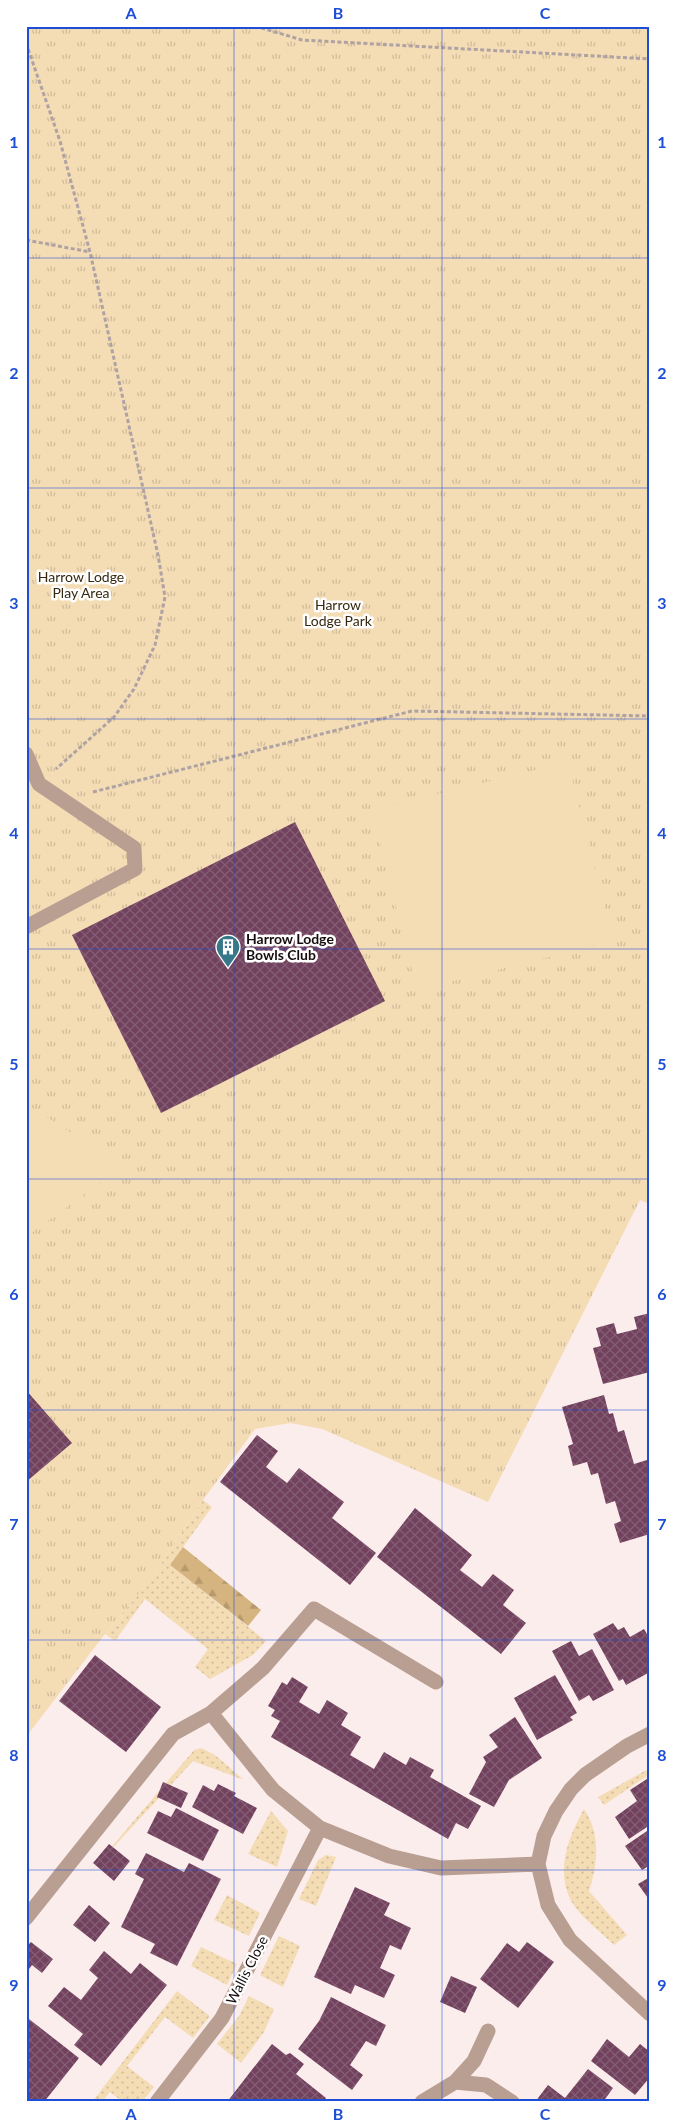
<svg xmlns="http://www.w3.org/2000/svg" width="676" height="2128" font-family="Lato,sans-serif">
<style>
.grass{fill:url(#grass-dots)}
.forest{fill:url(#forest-firs)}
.park{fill:url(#park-tufts)}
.garden{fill:#f4dcb5}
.building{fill:url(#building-cross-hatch)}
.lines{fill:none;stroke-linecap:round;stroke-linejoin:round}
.path{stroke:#afa2a3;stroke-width:3;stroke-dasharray:4 2.5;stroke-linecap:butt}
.lane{stroke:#b99f92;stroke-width:15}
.street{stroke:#b99f92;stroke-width:15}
.grid{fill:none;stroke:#1d4ed8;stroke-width:1;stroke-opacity:0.55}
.labels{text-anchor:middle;stroke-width:5;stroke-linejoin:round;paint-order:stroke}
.park-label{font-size:14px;fill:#372910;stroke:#fff}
.poi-label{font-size:14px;font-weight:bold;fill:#160d0e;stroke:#fff;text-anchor:start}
.street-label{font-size:14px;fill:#160d0e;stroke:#fff}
.neatline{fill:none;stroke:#1d4ed8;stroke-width:2}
.grid-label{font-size:16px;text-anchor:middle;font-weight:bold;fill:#1d4ed8}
</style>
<defs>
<pattern id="grass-dots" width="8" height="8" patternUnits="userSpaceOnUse" patternTransform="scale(1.25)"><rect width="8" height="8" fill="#f4dcb5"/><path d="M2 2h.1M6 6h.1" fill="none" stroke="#d0bc9a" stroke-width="1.8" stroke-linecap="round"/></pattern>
<pattern id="forest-firs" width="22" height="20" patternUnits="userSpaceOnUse" patternTransform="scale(1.25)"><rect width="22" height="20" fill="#d5b47f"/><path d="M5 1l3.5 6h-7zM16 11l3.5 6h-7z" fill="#b69a6d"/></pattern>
<pattern id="park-tufts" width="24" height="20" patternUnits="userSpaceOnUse" patternTransform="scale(1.25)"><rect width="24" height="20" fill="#f4dcb5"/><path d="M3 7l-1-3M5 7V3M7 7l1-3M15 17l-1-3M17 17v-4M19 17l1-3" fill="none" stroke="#d0bc9a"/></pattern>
<pattern id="building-cross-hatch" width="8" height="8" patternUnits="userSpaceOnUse" patternTransform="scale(1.25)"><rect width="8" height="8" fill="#72415d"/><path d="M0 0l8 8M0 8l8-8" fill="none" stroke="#845e74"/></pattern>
</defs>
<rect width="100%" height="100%" fill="#fceded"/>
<path class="grass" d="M203 1500 212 1507 170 1565 266 1641 253 1655 210 1679 195 1667 208 1649 145 1599 115 1641 105 1634 151 1579Z
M201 1748 215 1755 244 1780 193 1761 86 1877 194 1750Z
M650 1768V1774L604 1805 598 1797Z
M584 1809C601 1834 598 1864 589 1891L627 1935 614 1945C603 1934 580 1916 573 1904 554 1872 568 1838 584 1809Z
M271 1811 288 1831 277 1867 248 1854Z
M326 1855 336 1857 316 1906 299 1899 318 1860Z
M227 1895 260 1913 249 1936 214 1920Z
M279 1936 300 1946 283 1987 260 1975Z
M201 1947 237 1964 227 1985 191 1966Z
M177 1991 210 2016 193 2038 165 2017 127 2066 154 2087 142 2102H123L110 2092 102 2102H92Z
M249 1996 274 2009 264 2032 241 2063 217 2044 239 2016Z"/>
<path class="forest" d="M183 1547 261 1610 248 1626 170 1565Z"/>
<path class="park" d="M26 26H650V1204L640 1200 488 1502 322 1429 290 1423 255 1429 203 1500 151 1579 105 1634 26 1737Z"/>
<path class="garden" d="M568 762 613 941 417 990 372 810Z
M26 1104 123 1166 26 1237Z"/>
<path class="building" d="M295 822 385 1001 161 1113 72 935Z
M650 1313V1372L603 1384 593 1348 601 1346 596 1328 614 1323 617 1334 637 1329 634 1317Z
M26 1390 72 1443 26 1482Z
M604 1395 609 1414 613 1413 618 1432 624 1430 634 1464 647 1460 650 1469V1534L620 1543 614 1524 621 1521 615 1501 606 1504 598 1473 591 1475 587 1462 573 1466 568 1446 573 1444 562 1407Z
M257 1435 278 1451 266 1467 287 1483 299 1468 344 1502 332 1518 376 1553 350 1585 220 1482Z
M415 1508 472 1555 460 1570 482 1587 493 1574 514 1590 503 1605 526 1623 501 1654 377 1557Z
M613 1623 618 1630 624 1627 630 1637 644 1629 650 1639V1672L626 1685 623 1679 619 1681 593 1634Z
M571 1641 579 1656 592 1649 614 1690 593 1701 589 1695 579 1701 552 1651Z
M95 1655 161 1707 126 1752 59 1701Z
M555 1675 577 1713 570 1717 573 1720 537 1740 514 1698Z
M292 1677 308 1687 299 1702 319 1714 327 1700 348 1713 341 1725 361 1737 350 1755 374 1769 384 1752 406 1765 410 1757 434 1770 430 1777 481 1806 468 1829 456 1823 448 1839 271 1737 280 1721 271 1716 275 1710 268 1706 282 1682 287 1685Z
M515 1717 542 1758 509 1780 494 1807 469 1794 486 1762 483 1757 498 1747 489 1735Z
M650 1777V1825L629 1839 615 1817 637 1801 630 1790Z
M163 1782 188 1793 181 1808 157 1797Z
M218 1784 236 1793 234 1796 257 1808 243 1834 192 1807 203 1785 214 1791Z
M176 1808 219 1830 203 1861 147 1833 158 1811 171 1817Z
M650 1829V1870L647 1867 642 1870 625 1846Z
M109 1844 130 1861 114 1881 93 1863Z
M146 1853 184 1872 189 1863 221 1879 177 1966 150 1953 155 1944 121 1927 144 1879 135 1874Z
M650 1877V1901L638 1884Z
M355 1887 390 1903 384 1915 411 1928 401 1950 390 1945 380 1968 395 1975 384 1998 355 1985 351 1994 314 1977Z
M89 1905 110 1923 95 1942 73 1925Z
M31 1942 53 1959 42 1973 32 1965 26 1973V1947Z
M527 1942 554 1962 518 2008 480 1979 507 1943 519 1952Z
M104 1951 131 1974 140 1963 167 1985 101 2066 74 2045 83 2034 48 2006 64 1987 81 2000 98 1978 89 1970Z
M451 1976 477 1987 465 2013 440 2002Z
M331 1997 386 2025 376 2046 366 2041 350 2065 363 2075 352 2090 298 2049 319 2021Z
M29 2019 79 2058 44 2102H33L26 2097V2048L29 2045 26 2043V2023Z
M607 2039 629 2057 640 2044 650 2052V2077L635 2095 591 2061Z
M272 2044 286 2055 290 2053 304 2064 296 2074 326 2098 323 2102H227Z
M588 2069 613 2088 603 2102H535L548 2085 565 2098Z"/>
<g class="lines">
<path class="path" d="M255 26 302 40 650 59
M26 43 60 141 90 252 158 555 165 597 155 645 134 689 114 717 56 769
M26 240 90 252
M93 792 412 711 650 716"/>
<path class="lane" d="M26 754 39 784 134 848 135 869 26 927"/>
<path class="street" d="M211 1713 273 1790 320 1828 389 1856 441 1868 538 1864
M650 1734 627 1746 585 1775 571 1789 556 1811 544 1836 538 1864 548 1905 570 1940 650 2014
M26 1918 173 1734 211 1713 263 1668 314 1609 436 1682
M455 2082 474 2061 488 2031
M157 2102 222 2018 320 1828
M422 2102 455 2082 486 2085 512 2102"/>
</g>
<path class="grid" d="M234 26V2102M442 26V2102M26 258H650M26 488H650M26 719H650M26 949H650M26 1179H650M26 1410H650M26 1640H650M26 1870H650"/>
<defs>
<symbol id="building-pin" viewBox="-11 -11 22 30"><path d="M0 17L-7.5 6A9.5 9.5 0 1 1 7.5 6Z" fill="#367789" stroke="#fff"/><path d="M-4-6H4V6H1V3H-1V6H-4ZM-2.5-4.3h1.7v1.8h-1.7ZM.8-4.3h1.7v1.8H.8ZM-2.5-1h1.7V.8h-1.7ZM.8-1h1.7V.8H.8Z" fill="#fff"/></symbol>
</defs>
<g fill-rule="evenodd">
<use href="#building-pin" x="214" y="933" width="28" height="38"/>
</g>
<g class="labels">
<g class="park-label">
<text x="81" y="582">Harrow Lodge<tspan x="81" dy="16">Play Area</tspan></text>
<text x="338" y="610">Harrow<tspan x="338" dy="16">Lodge Park</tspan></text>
</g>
<g class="poi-label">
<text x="246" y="944">Harrow Lodge<tspan x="246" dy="16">Bowls Club</tspan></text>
</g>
<g class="street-label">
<text transform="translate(247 1970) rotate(-63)" y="5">Wallis Close</text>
</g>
</g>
<rect width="676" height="2128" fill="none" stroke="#ffffff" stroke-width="55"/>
<rect x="28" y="28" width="620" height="2072" class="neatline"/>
<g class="grid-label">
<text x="131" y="19">A</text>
<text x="338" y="19">B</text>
<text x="545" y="19">C</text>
<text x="14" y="148">1</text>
<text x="662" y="148">1</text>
<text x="14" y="379">2</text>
<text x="662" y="379">2</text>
<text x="14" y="609">3</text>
<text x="662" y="609">3</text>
<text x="14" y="839">4</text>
<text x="662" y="839">4</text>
<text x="14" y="1070">5</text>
<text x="662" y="1070">5</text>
<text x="14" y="1300">6</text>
<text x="662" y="1300">6</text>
<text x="14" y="1530">7</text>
<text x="662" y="1530">7</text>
<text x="14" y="1761">8</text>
<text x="662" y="1761">8</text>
<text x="14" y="1991">9</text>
<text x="662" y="1991">9</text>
<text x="131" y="2120">A</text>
<text x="338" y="2120">B</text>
<text x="545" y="2120">C</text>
</g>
</svg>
